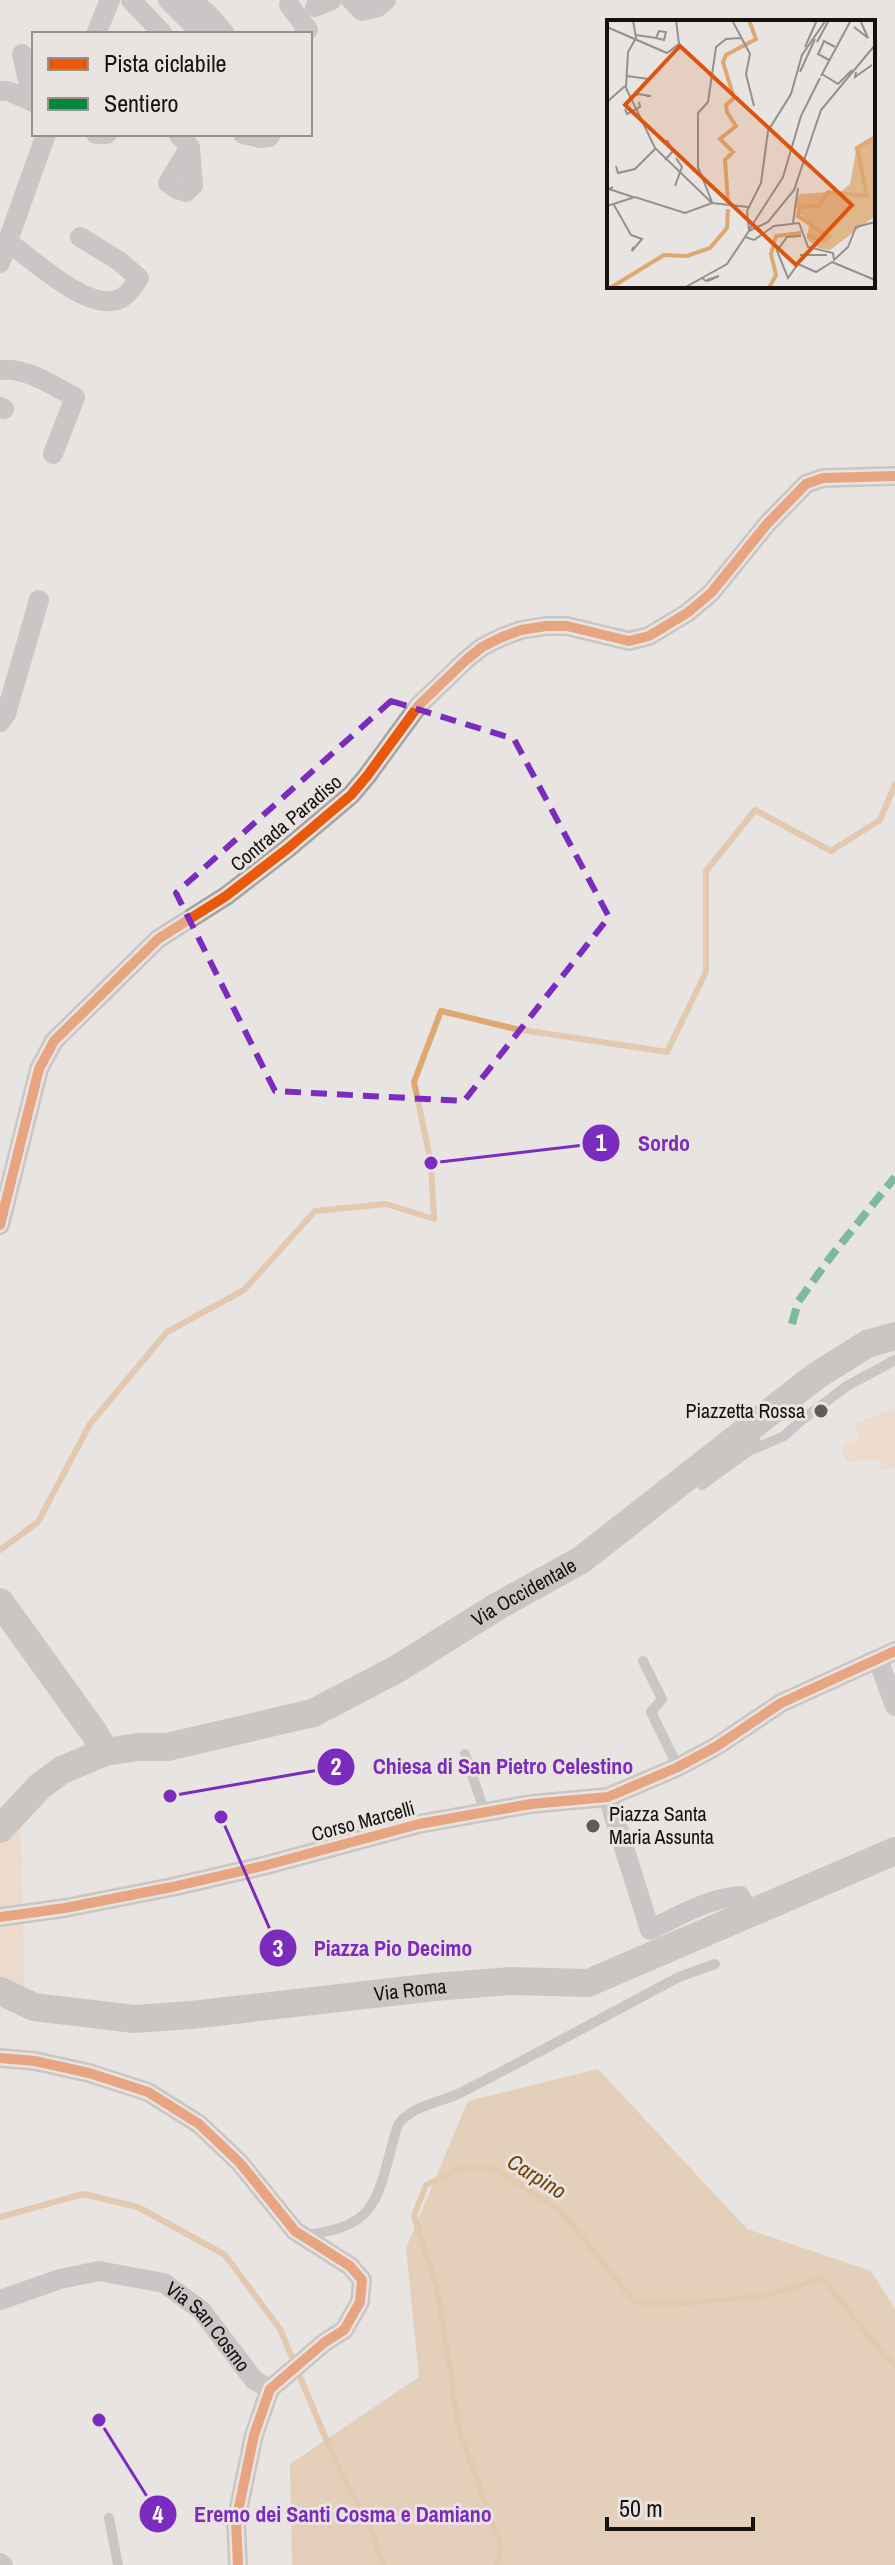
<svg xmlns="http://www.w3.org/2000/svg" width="895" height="2565" font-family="'Archivo Narrow',sans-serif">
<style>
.green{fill:#f2d0b1}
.forest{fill:#e0b68b}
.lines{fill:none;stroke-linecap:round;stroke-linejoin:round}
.stream{stroke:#dda872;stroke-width:6}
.service{stroke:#a6a3a2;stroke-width:10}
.minor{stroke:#a6a3a2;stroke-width:20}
.secondary{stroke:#a5a3a1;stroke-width:28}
.quiet{stroke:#00873e;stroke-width:8;stroke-dasharray:16 8;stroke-linecap:butt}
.cycleway-casing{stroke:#e9e4df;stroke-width:15}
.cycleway{stroke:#e8590c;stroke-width:10}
.marked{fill:none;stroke:#7b2cbf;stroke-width:6;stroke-dasharray:16 10;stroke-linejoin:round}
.poi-dot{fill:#5e5c5a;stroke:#e9e4df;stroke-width:3}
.labels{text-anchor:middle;stroke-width:6;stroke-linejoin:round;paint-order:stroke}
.street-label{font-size:20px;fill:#141211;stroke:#e9e4df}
.poi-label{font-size:20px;fill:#141211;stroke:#e9e4df;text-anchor:end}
.water-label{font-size:22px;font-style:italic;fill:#724203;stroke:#e9e4df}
.inset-river{fill:none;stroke:#dda872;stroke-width:4}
.inset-road{fill:none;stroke:#93908e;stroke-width:2}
.view{fill:#dd550c;fill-opacity:0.15;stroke:#dd550c;stroke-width:4}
.inset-edge{fill:none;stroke:#141211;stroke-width:4}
.leader{fill:none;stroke:#7b2cbf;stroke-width:3}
.callout-dot{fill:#7b2cbf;stroke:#e9e4df;stroke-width:3}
.mark-label{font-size:24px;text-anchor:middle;font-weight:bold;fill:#fff}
.callout-label{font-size:22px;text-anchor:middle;font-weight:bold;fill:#7b2cbf;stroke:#e9e4df;stroke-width:6;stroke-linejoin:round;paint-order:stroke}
</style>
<rect width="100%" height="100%" fill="#e7e4e1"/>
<path class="green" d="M895 1408V1468L881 1470 880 1459 847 1462 841 1447 860 1439 854 1424Z
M20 1815 25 1995 0 1985V1836Z"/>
<path class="forest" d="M598 2069 747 2229 871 2271 895 2309V2565H292L290 2464 419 2377 406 2248 468 2101Z"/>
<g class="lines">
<path class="stream" d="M0 1550 38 1522 90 1424 167 1332 244 1290 315 1211 386 1204 434 1219 431 1163 414 1082 441 1011 516 1029 667 1052 706 972V871L755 810 831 851 880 820 895 784
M0 2217 83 2194 138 2207 225 2255 280 2329 336 2463 373 2535 384 2565
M497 2565 501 2547 459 2429 437 2286 414 2216 426 2185 462 2168H492L560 2210 635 2302 686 2303 765 2296 822 2278 884 2355 895 2365"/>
<path class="service" d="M755 1439 747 1447 749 1451 784 1436 803 1419 847 1386 895 1360
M702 1485 749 1451
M643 1661 662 1699 651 1712 678 1767
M465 1754 485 1813
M305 2235C371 2227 376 2207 391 2149 394 2140 395 2127 401 2121 417 2104 443 2102 462 2092 535 2055 607 2015 679 1977L715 1964
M109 2518 118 2565"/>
<g class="minor">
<path d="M131 0 163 34"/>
<path d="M168 0 202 34"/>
<path d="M192 0 210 16 225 34"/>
<path d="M351 0 362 11 378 7 386 0"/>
<path d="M289 5 308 30 303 34"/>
<path d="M315 7 332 0"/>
<path d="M96 34 110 0"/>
<path d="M22 54 33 102"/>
<path d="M0 91H8L34 102"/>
<path d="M96 134H107"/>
<path d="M178 134 190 147 193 185 186 192 177 189 168 183 190 147"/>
<path d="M243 134 260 138 269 137 271 134"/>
<path d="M8 242C32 259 86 310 117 300 128 296 133 287 139 278L119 261 80 237"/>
<path d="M0 263 46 134"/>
<path d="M0 370C27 367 51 385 75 397L53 454"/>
<path d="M0 407 4 409"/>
<path d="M0 722 6 714 39 600"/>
<path d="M0 1225 39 1069 54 1041 158 939 226 896 287 849 351 795 367 776 419 705 466 660 482 647 502 637 521 630 546 626H567L629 641 649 636 687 613 711 593 767 524 806 484 823 478 895 476"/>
<path d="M878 1659 895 1706"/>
<path d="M608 1797 650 1930C678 1916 709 1898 740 1896L750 1914"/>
<path d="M0 1917 65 1908 172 1887 263 1866 419 1824 531 1804 608 1797 678 1767 717 1746 781 1703 895 1651"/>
<path d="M0 2058 35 2061 89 2073 148 2092 199 2124 240 2163 295 2231 350 2266 362 2280 360 2302 344 2330 325 2342 270 2389 254 2435 236 2521 238 2565"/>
<path id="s1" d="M0 2300 60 2279 99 2271 164 2283 201 2310 254 2380 270 2389"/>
<path d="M0 2563 3 2565"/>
</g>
<g class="secondary">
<path d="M0 1602 95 1734 105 1752"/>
<path id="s2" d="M0 1829 40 1786 62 1770 105 1752 138 1747H167L313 1713 397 1669 498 1606 581 1560 816 1376 867 1344 895 1336"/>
<path id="s3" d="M0 1991 34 2007 134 2019 191 2015 435 1987 511 1981 588 1983 895 1851"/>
</g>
<path class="quiet" d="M792 1324 798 1302 832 1255 895 1177"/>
<defs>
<path id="cycleway" d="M0 1225 39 1069 54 1041 158 939 226 896 287 849 351 795 367 776 419 705 466 660 482 647 502 637 521 630 546 626H567L629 641 649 636 687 613 711 593 767 524 806 484 823 478 895 476
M0 1917 65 1908 172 1887 263 1866 419 1824 531 1804 608 1797 678 1767 717 1746 781 1703 895 1651
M0 2058 35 2061 89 2073 148 2092 199 2124 240 2163 295 2231 350 2266 362 2280 360 2302 344 2330 325 2342 270 2389 254 2435 236 2521 238 2565"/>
</defs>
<use href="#cycleway" class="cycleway-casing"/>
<use href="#cycleway" class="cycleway"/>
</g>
<path d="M0 0H895V2565H0ZM391 701 514 739 609 917 464 1101 275 1091 176 893Z" fill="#e7e4e1" fill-opacity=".55" fill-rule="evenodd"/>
<path class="marked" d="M391 701 514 739 609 917 464 1101 275 1091 176 893Z"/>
<g class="poi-dot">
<circle cx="821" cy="1411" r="8"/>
<circle cx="593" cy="1826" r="8"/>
</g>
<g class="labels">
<g class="street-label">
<text transform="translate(286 823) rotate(-40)" y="7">Contrada Paradiso</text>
<text dy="7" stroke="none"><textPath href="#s2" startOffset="588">Via Occidentale</textPath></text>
<text transform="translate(363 1821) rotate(-15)" y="7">Corso Marcelli</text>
<text dy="7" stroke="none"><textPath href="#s3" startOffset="416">Via Roma</textPath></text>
<text dy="7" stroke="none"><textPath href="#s1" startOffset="232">Via San Cosmo</textPath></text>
</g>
<g class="poi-label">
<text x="805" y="1418">Piazzetta Rossa</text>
<text x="609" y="1821" text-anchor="start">Piazza Santa<tspan x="609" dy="23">Maria Assunta</tspan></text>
</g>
<g class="water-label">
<text transform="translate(537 2176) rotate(32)" y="8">Carpino</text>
</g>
</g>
<g transform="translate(607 20)">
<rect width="268" height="268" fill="#e7e4e1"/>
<path d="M268 115V196L223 230 211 228 200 219 202 205 187 185 193 174 235 171 243 164 249 131Z" fill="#e0b68b"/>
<path class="inset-river" d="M121 182 118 140 126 132 113 119 129 106 120 92 119 85 127 78 116 42 119 35 149 19 142 0M200 215 217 221 222 217 191 196 193 187 211 186 221 172 260 176 250 128 268 117M3 268 57 235 80 236 103 228 120 208 121 189M162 268 169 255 164 234 169 216 194 213"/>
<path class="inset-road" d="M26 0 29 18 21 32 19 68 48 128 105 183M125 0 143 34 139 54 147 86M0 7 60 33 72 24 69 0M247 7 261 18 254 2M29 15 49 18 52 11 59 12 57 20 49 18M210 22 222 0M198 27 210 0M222 40 211 34 214 28 217 21 228 27M193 52 208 19M249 52 248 57 265 45M215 54 231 64 245 50M20 56 42 59 38 65M214 56 244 0M25 77 31 74 44 76H39M0 82 18 66M18 89 20 94 33 87 32 82M58 140 66 131 60 120M9 146 11 153 28 149 48 129M68 166 75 147 69 138M6 167 2 169 26 177M105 182 91 147V93L101 82 109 27 119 19 134 18M7 185 24 215 35 219 25 231 26 227M0 186 28 177 78 193 105 183 141 187M186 203 191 168M142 210 176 157 194 96 213 58M142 211 161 202 187 170 214 90 268 25M142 211 140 191 154 163 161 111 184 74 195 35 219 0M194 216 180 217 170 231 181 258 191 244 209 252 225 242M138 217 147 220 167 206 192 203 201 227 226 233 227 240 241 227 249 207 268 202M193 235H220M225 242 268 260M95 258 99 261 103 260 112 256 100 260M77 268 120 244 142 211"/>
<path class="view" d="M73 26 245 185 189 245 18 85Z"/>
<rect width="268" height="268" class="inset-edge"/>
</g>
<path class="leader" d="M431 1163L601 1143M170 1796L336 1767M221 1817L278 1948M99 2420L158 2514"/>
<g class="callout-dot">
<circle cx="431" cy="1163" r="8"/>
<circle cx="170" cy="1796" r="8"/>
<circle cx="221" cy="1817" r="8"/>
<circle cx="99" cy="2420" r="8"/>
<circle cx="601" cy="1143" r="20"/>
<circle cx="336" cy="1767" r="20"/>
<circle cx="278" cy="1948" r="20"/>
<circle cx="158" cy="2514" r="20"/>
</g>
<g class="mark-label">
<text x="601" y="1151">1</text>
<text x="336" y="1775">2</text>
<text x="278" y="1957">3</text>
<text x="158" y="2523">4</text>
</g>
<g class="callout-label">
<text x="664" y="1151">Sordo</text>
<text x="503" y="1774">Chiesa di San Pietro Celestino</text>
<text x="393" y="1956">Piazza Pio Decimo</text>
<text x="343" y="2522">Eremo dei Santi Cosma e Damiano</text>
</g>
<rect x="32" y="32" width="280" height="104" fill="#e9e4df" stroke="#94908d" stroke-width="2"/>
<rect x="48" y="58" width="40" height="12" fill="#e8590c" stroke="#94908d" stroke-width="2"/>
<text x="104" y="72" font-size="24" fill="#141211">Pista ciclabile</text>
<rect x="48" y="98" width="40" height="12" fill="#00873e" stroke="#94908d" stroke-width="2"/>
<text x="104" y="112" font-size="24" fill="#141211">Sentiero</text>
<path d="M607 2517v12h146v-12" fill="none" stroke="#141211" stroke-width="4"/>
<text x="619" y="2517" font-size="24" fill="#141211" stroke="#e9e4df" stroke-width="6" paint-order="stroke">50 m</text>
</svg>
